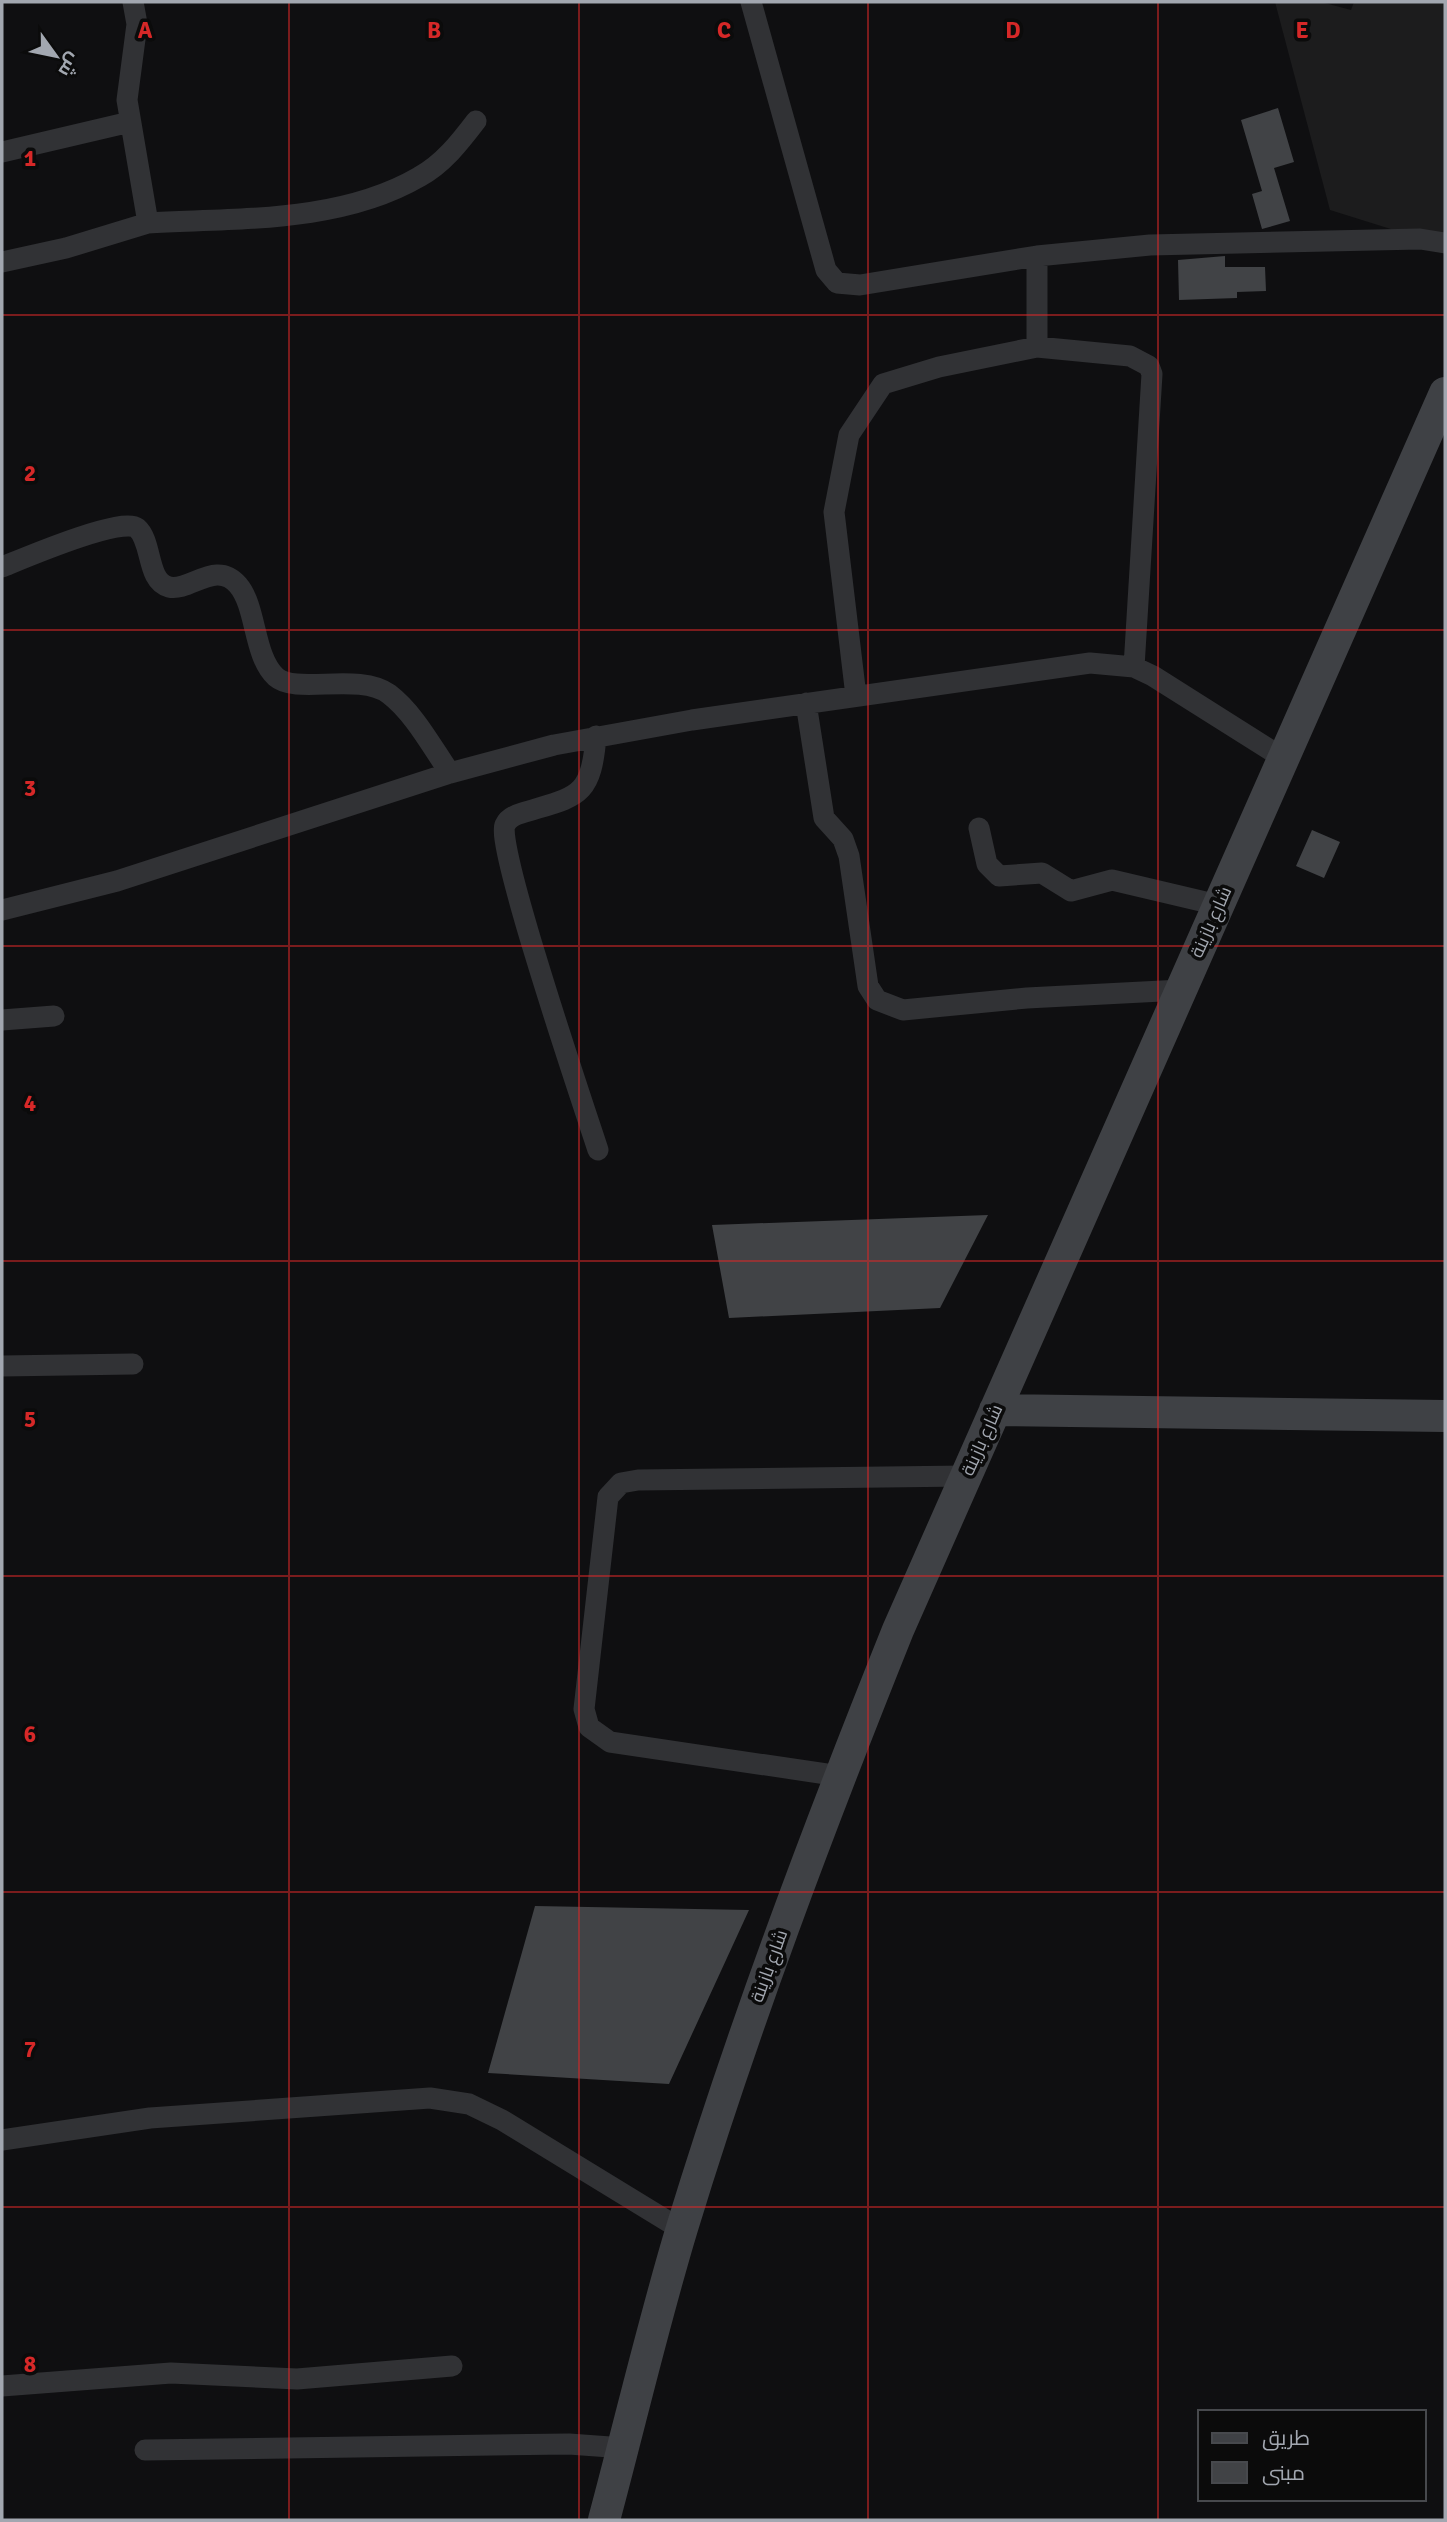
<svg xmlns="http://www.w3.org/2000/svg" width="1447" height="2522" font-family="Signika,Cairo,sans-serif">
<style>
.built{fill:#1c1c1d}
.building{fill:#414346}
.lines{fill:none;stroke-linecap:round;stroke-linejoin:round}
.street{stroke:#313235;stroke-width:21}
.secondary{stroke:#3f4145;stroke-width:32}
.grid{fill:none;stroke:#d62828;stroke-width:2;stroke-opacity:0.55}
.labels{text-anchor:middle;stroke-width:7;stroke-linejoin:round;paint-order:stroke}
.street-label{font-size:18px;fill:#a2a7b0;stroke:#0b0b0b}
.grid-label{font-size:23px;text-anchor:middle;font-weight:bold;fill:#d62828;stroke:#0b0b0b;stroke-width:7;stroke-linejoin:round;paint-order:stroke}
</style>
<rect width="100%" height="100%" fill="#0f0f11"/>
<path class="built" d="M1275 2H1321L1351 10 1354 2H1445V246L1330 210Z"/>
<path class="building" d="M1278 108 1294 162 1274 168 1290 221 1262 229 1252 194 1262 191 1241 120Z
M1225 256V267H1265L1266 291 1237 292V298L1179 300 1178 260Z
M1312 830 1340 842 1324 878 1296 866Z
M988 1215 940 1308 729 1318 712 1225Z
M535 1906 749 1910 669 2084 488 2073Z"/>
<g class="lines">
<path class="street" d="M751 2 826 270 837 283 860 285 1037 256 1150 245 1420 239 1445 243
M2 152 130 122
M148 223C237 218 340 223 419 177 443 164 460 142 476 121
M2 262 66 248 148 223 127 100 137 24 133 2
M1037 347V256
M2 567C22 559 122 516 137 528 153 542 146 581 169 587 190 592 216 559 238 585 257 607 253 656 276 677 296 695 359 672 389 694 414 713 432 747 450 773
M856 696 834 512 849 435 883 384 939 367 1037 347 1130 356 1149 366 1152 374 1134 667
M806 703 824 818 843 839 849 856 868 986 877 1000 903 1010 1027 998 1181 990
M596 736C591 799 577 796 522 813 515 815 508 818 505 825 495 845 585 1110 598 1150
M979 828 987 864 999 876 1042 873 1071 891 1112 880 1218 905
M2 910 117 881 450 773 554 745 692 720 1090 663 1134 667 1153 676 1283 758
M2 1020 54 1016
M2 1366 133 1364
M840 1776 610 1742 589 1727 584 1709 608 1497 621 1483 638 1480 966 1476
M2 2140 150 2118 430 2098 469 2104 502 2120 682 2230
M2 2386 171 2373 297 2379 452 2366
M145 2450 569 2444 624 2448"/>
<path class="secondary" d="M995 1410 1445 1416
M604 2520C630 2423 653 2324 682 2228 744 2025 819 1827 898 1630L1445 393"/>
</g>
<path class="grid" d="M289 2V2520M579 2V2520M868 2V2520M1158 2V2520M2 315H1445M2 630H1445M2 946H1445M2 1261H1445M2 1576H1445M2 1892H1445M2 2207H1445"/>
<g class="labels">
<g class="street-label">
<text transform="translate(1211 922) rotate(-66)" y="6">شارع بازينة</text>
<text transform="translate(982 1440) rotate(-66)" y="6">شارع بازينة</text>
<text transform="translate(769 1966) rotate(-70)" y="6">شارع بازينة</text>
</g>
</g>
<g class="grid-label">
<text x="145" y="38">A</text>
<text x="434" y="38">B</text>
<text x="724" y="38">C</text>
<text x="1013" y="38">D</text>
<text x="1302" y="38">E</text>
<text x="30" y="166">1</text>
<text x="30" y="481">2</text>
<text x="30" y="796">3</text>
<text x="30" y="1111">4</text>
<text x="30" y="1427">5</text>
<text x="30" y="1742">6</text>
<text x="30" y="2057">7</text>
<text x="30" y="2372">8</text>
</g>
<rect width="1447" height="2522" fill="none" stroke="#a2a7b0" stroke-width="7"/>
<rect x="1198" y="2410" width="228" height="91" fill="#0b0b0b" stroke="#47494d" stroke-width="2"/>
<rect x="1212" y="2433" width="35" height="10" fill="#3f4145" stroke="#47494d" stroke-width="2"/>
<text x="1262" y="2445" font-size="21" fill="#a2a7b0">طريق</text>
<rect x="1212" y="2462" width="35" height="21" fill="#414346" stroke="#47494d" stroke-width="2"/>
<text x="1262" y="2480" font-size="21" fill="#a2a7b0">مبنى</text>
<g transform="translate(56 56) rotate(123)" stroke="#0b0b0b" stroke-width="5" paint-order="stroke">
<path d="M0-5L12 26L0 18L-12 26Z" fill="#a2a7b0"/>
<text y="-10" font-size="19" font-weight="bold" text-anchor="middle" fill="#a2a7b0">ش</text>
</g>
</svg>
